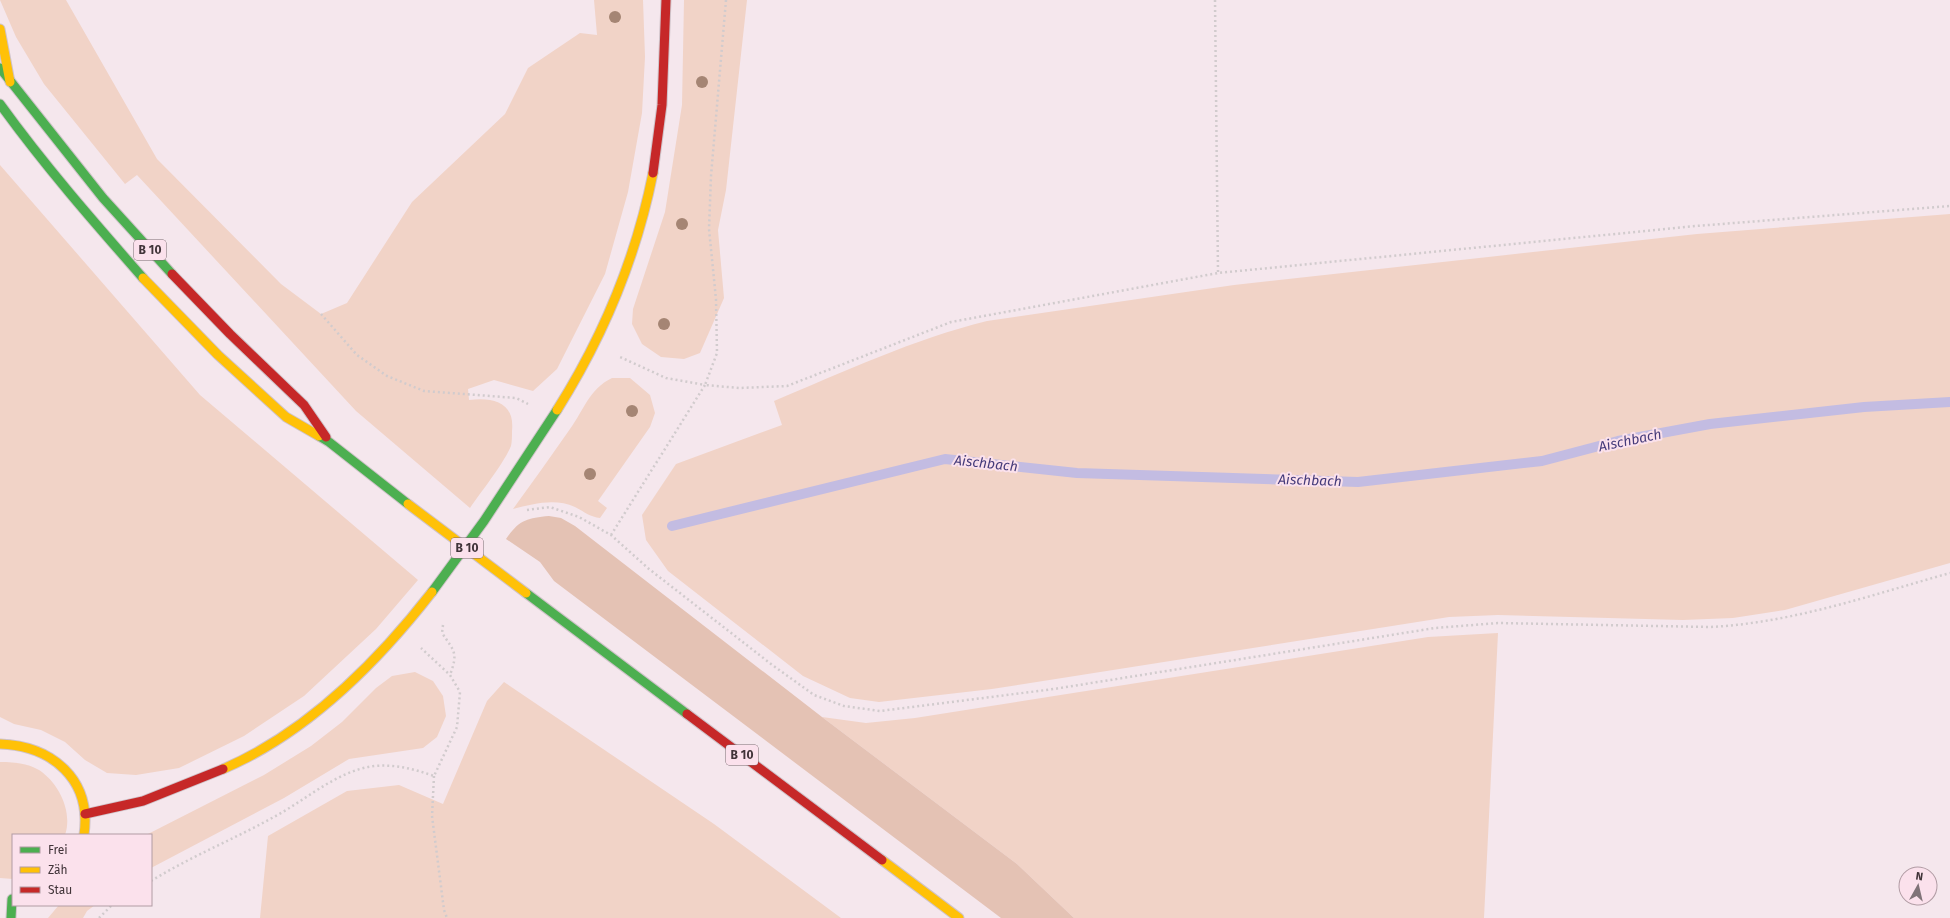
<svg xmlns="http://www.w3.org/2000/svg" width="1950" height="918" font-family="'Fira Sans',sans-serif">
<style>
.green{fill:#f1d3c7}
.forest{fill:#e4c2b4}
.lines{fill:none;stroke-linecap:round;stroke-linejoin:round}
.stream{stroke:#c3bce2;stroke-width:10}
.fast-casing{stroke:#cfc3c9;stroke-width:11}
.slow-casing{stroke:#cfc3c9;stroke-width:11}
.jam-casing{stroke:#cfc3c9;stroke-width:11}
.path{stroke:#d1cbcd;stroke-width:2.5;stroke-dasharray:2 3;stroke-linecap:butt}
.fast{stroke:#4caf50;stroke-width:9}
.slow{stroke:#ffc107;stroke-width:9}
.jam{stroke:#c62828;stroke-width:9}
.slow-bridge-casing{stroke:#cfc3c9;stroke-width:11;stroke-linecap:butt}
.slow-bridge{stroke:#ffc107;stroke-width:9}
.tree{fill:#a58574}
.labels{text-anchor:middle;stroke-width:4;stroke-linejoin:round;paint-order:stroke}
.shield{fill:#fbe1ec;stroke:#79686f;stroke-width:1}
.shield-label{font-size:12px;font-weight:bold;fill:#413439}
.water-label{font-size:14px;font-style:italic;fill:#453b7a;stroke:#fbe1ec}
</style>
<rect width="100%" height="100%" fill="#f5e7ed"/>
<path class="green" d="M0 0H66L157 159 281 284 321 314 347 303 412 202 505 114 528 68 580 33 597 35 594 0H643L645 57 642 113 628 192 605 274 557 369 533 391 494 380 468 389 469 400C493 397 515 402 512 431 512 435 512 442 511 446 504 463 481 492 470 508L356 411 137 175 125 184 44 84 16 37Z
M684 0H747L726 190 718 230 724 298 700 353 684 359 661 357 642 344 632 324 633 309 665 212 682 105Z
M0 165 200 395 418 580 376 629 304 696 244 736 179 768 136 775 107 773 85 760 65 742 41 730 14 724 0 717Z
M1950 214V563L1785 610 1733 618 1683 620 1498 615 1449 617 992 689 879 702 850 698 803 676 668 571 646 540 642 515 676 464 782 425 774 401C843 372 914 339 987 321L1234 285 1697 234Z
M612 378H630L650 395 655 413 650 427 598 501 607 508 600 518C590 517 583 511 575 507 555 498 533 504 513 509 532 483 551 456 570 429 584 410 589 389 612 378Z
M1498 633 1484 918H1074L1017 864 822 717 866 723 915 718 1428 637Z
M415 672 433 681 443 696 446 716 437 737 423 748 349 759 284 798 151 868V835H146L264 775 311 746 342 722 376 688 392 676Z
M504 682 714 824 841 918H260L268 836 347 791 399 785 443 804 487 701Z
M0 762C14 762 27 763 39 770 59 783 73 812 65 835H13V879L0 878Z
M59 905H95L87 911 83 918H48Z"/>
<path class="forest" d="M549 516 561 518 575 526 822 717 1017 864 1074 918H1001L554 581 540 562 506 539C519 520 527 518 549 516Z"/>
<g class="lines">
<path class="stream" d="M672 526 945 459 1077 473 1358 482 1542 461 1618 441 1710 424 1864 407 1950 402"/>
<defs>
<path id="fast" d="M0 68 103 198 172 274
M0 104C44 165 93 221 143 278
M319 436 329 442 408 504
M432 592 484 521 557 410
M526 593 687 714
M11 918 12 899"/>
<path id="slow" d="M0 29 10 82
M143 278 218 355 286 417 319 436
M557 410C603 337 636 258 653 173
M0 744C52 746 92 779 84 835
M223 769C307 733 376 664 432 592
M882 860 959 918"/>
<path id="jam" d="M653 173 662 105 666 0
M172 274 230 334 304 405 326 437
M687 714 882 860
M85 814 143 801 223 769"/>
</defs>
<use href="#fast" class="fast-casing"/>
<use href="#slow" class="slow-casing"/>
<use href="#jam" class="jam-casing"/>
<path class="path" d="M726 0 711 176 709 229 716 299 717 353 705 385 739 388 787 386 951 322 1218 273 1696 226 1950 206
M1215 0 1218 273
M321 314 357 355 387 376 424 391 516 398 528 404
M527 510 550 507 579 517 611 535 649 569 771 664 814 695 844 706 880 711 1054 689 1435 628 1498 623 1710 627C1792 623 1871 595 1950 573
M611 535 705 385 666 378 620 357
M443 625 442 633C455 652 458 653 450 675
M434 776 432 816 444 910 447 918
M151 881C190 857 232 840 272 818 305 801 336 771 374 766 395 764 414 769 434 776L457 727 460 692 450 675 421 648
M99 918 112 905"/>
<use href="#fast" class="fast"/>
<use href="#slow" class="slow"/>
<use href="#jam" class="jam"/>
<defs>
<path id="slow-bridge" d="M408 504 526 593"/>
</defs>
<use href="#slow-bridge" class="slow-bridge-casing"/>
<use href="#slow-bridge" class="slow-bridge"/>
</g>
<g class="tree">
<circle cx="615" cy="17" r="6"/>
<circle cx="702" cy="82" r="6"/>
<circle cx="682" cy="224" r="6"/>
<circle cx="664" cy="324" r="6"/>
<circle cx="632" cy="411" r="6"/>
<circle cx="590" cy="474" r="6"/>
</g>
<g class="labels">
<g class="shield">
<rect x="134" y="240" width="32" height="20" rx="3"/>
<rect x="451" y="538" width="32" height="20" rx="3"/>
<rect x="726" y="745" width="32" height="20" rx="3"/>
</g>
<g class="shield-label">
<text x="150" y="254">B 10</text>
<text x="467" y="552">B 10</text>
<text x="742" y="759">B 10</text>
</g>
<g class="water-label">
<text transform="translate(1630 440) rotate(-12)" y="5">Aischbach</text>
<text transform="translate(986 463) rotate(6)" y="5">Aischbach</text>
<text transform="translate(1310 480) rotate(2)" y="5">Aischbach</text>
</g>
</g>
<rect x="12" y="834" width="140" height="72" fill="#fbe1ec" stroke="#b19ca4"/>
<rect x="20" y="847" width="20" height="6" fill="#4caf50" stroke="#b19ca4"/>
<text x="48" y="854" font-size="12" fill="#413439">Frei</text>
<rect x="20" y="867" width="20" height="6" fill="#ffc107" stroke="#b19ca4"/>
<text x="48" y="874" font-size="12" fill="#413439">Zäh</text>
<rect x="20" y="887" width="20" height="6" fill="#c62828" stroke="#b19ca4"/>
<text x="48" y="894" font-size="12" fill="#413439">Stau</text>
<g transform="translate(1918 886) rotate(8)"><circle r="19" fill="#fbe1ec" stroke="#b19ca4"/>
<path d="M0-3L7 15L0 10L-7 15Z" fill="#807378"/>
<text y="-6" font-size="11" font-weight="bold" text-anchor="middle" fill="#413439">N</text>
</g>
</svg>
